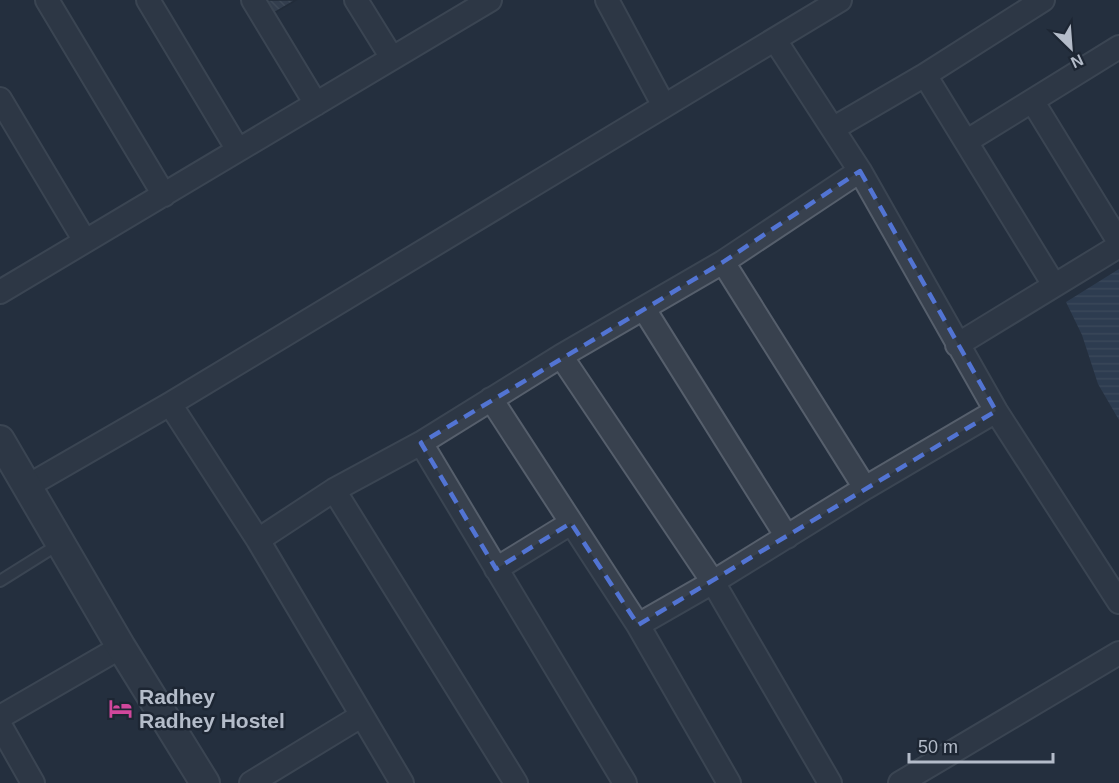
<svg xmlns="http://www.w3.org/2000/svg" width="1119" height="783" font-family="Helvetica,sans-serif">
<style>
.water{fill:url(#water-rules)}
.building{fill:url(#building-back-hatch);stroke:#1f2835;stroke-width:1.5}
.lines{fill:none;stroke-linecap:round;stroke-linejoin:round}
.service-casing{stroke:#565f6c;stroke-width:14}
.minor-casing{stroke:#565f6c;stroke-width:26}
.tertiary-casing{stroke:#565f6c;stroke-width:32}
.service{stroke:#38414e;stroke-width:10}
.minor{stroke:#38414e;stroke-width:22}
.tertiary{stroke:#38414e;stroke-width:28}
.marked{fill:none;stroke:#5274d3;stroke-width:4.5;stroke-dasharray:12 8;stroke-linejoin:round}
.labels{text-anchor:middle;stroke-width:5;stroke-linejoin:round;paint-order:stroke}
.poi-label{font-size:21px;font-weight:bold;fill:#b4bcc9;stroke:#1d2633;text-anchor:start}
</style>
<defs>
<pattern id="water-rules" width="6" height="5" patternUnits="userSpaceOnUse" patternTransform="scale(1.5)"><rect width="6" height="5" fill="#394c67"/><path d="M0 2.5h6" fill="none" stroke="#53647b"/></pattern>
<pattern id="building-back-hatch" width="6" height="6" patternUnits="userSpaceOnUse" patternTransform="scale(1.5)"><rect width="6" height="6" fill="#455162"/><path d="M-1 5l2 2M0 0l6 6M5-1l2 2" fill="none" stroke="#5d6877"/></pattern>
</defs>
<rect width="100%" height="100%" fill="#242f3e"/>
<path class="water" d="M1119 269V420L1098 384 1082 335 1066 302Z"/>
<path class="building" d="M260 0H296L269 16Z"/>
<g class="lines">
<defs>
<path id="service" d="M0 581 59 544"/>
<path id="minor" d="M47 0 164 195
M148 0 238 150
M253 0 316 104
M356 0 392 58
M607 0 664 106
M775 40 860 171 996 411 1119 602
M925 75 1054 285
M0 99 85 241
M1033 102 1119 242
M834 128 925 75 1043 0
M967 141 1119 47
M723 262 865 488
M0 292 490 0
M644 309 787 537
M957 345 1119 246
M561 356 713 582 830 783
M491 399 638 625 729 783
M170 404 258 540 402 783
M421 443 625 783
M26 487 170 404 840 0
M334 490 516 783
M258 540 334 490 421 443 561 356 723 262 860 171
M496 569 571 523
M638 625 713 582 865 488 996 411
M0 717 121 647
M0 725 33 783
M251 783 361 716
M900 783 1119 653"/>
<path id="tertiary" d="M0 440 121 647 205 783"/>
</defs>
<use href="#service" class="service-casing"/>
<use href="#minor" class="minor-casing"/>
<use href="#tertiary" class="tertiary-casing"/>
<use href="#service" class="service"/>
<use href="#minor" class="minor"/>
<use href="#tertiary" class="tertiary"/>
</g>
<path d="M0 0H1119V783H0ZM860 171 996 411 638 625 571 523 496 569 421 443 723 262Z" fill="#242f3e" fill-opacity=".55" fill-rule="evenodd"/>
<path class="marked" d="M860 171 996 411 638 625 571 523 496 569 421 443 723 262Z"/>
<defs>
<symbol id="hotel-bare" viewBox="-9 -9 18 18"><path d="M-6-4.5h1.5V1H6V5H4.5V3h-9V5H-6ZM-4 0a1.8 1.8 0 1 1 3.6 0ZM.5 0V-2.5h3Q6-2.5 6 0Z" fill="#d1479c" stroke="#1d2633" stroke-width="2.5" paint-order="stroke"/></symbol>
</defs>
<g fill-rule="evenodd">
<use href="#hotel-bare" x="104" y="692" width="33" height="33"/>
</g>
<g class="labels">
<g class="poi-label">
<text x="139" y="704">Radhey<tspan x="139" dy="24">Radhey Hostel</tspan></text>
</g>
</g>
<g transform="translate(1071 48) rotate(155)" stroke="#1d2633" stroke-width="4.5" paint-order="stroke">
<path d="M0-4.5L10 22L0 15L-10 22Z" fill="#b4bcc9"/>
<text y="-9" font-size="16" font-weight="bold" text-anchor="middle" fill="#b4bcc9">N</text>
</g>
<path d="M909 753v9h144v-9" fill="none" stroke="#b4bcc9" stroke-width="3"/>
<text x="918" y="753" font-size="18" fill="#b4bcc9" stroke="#1d2633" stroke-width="4.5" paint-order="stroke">50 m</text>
</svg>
